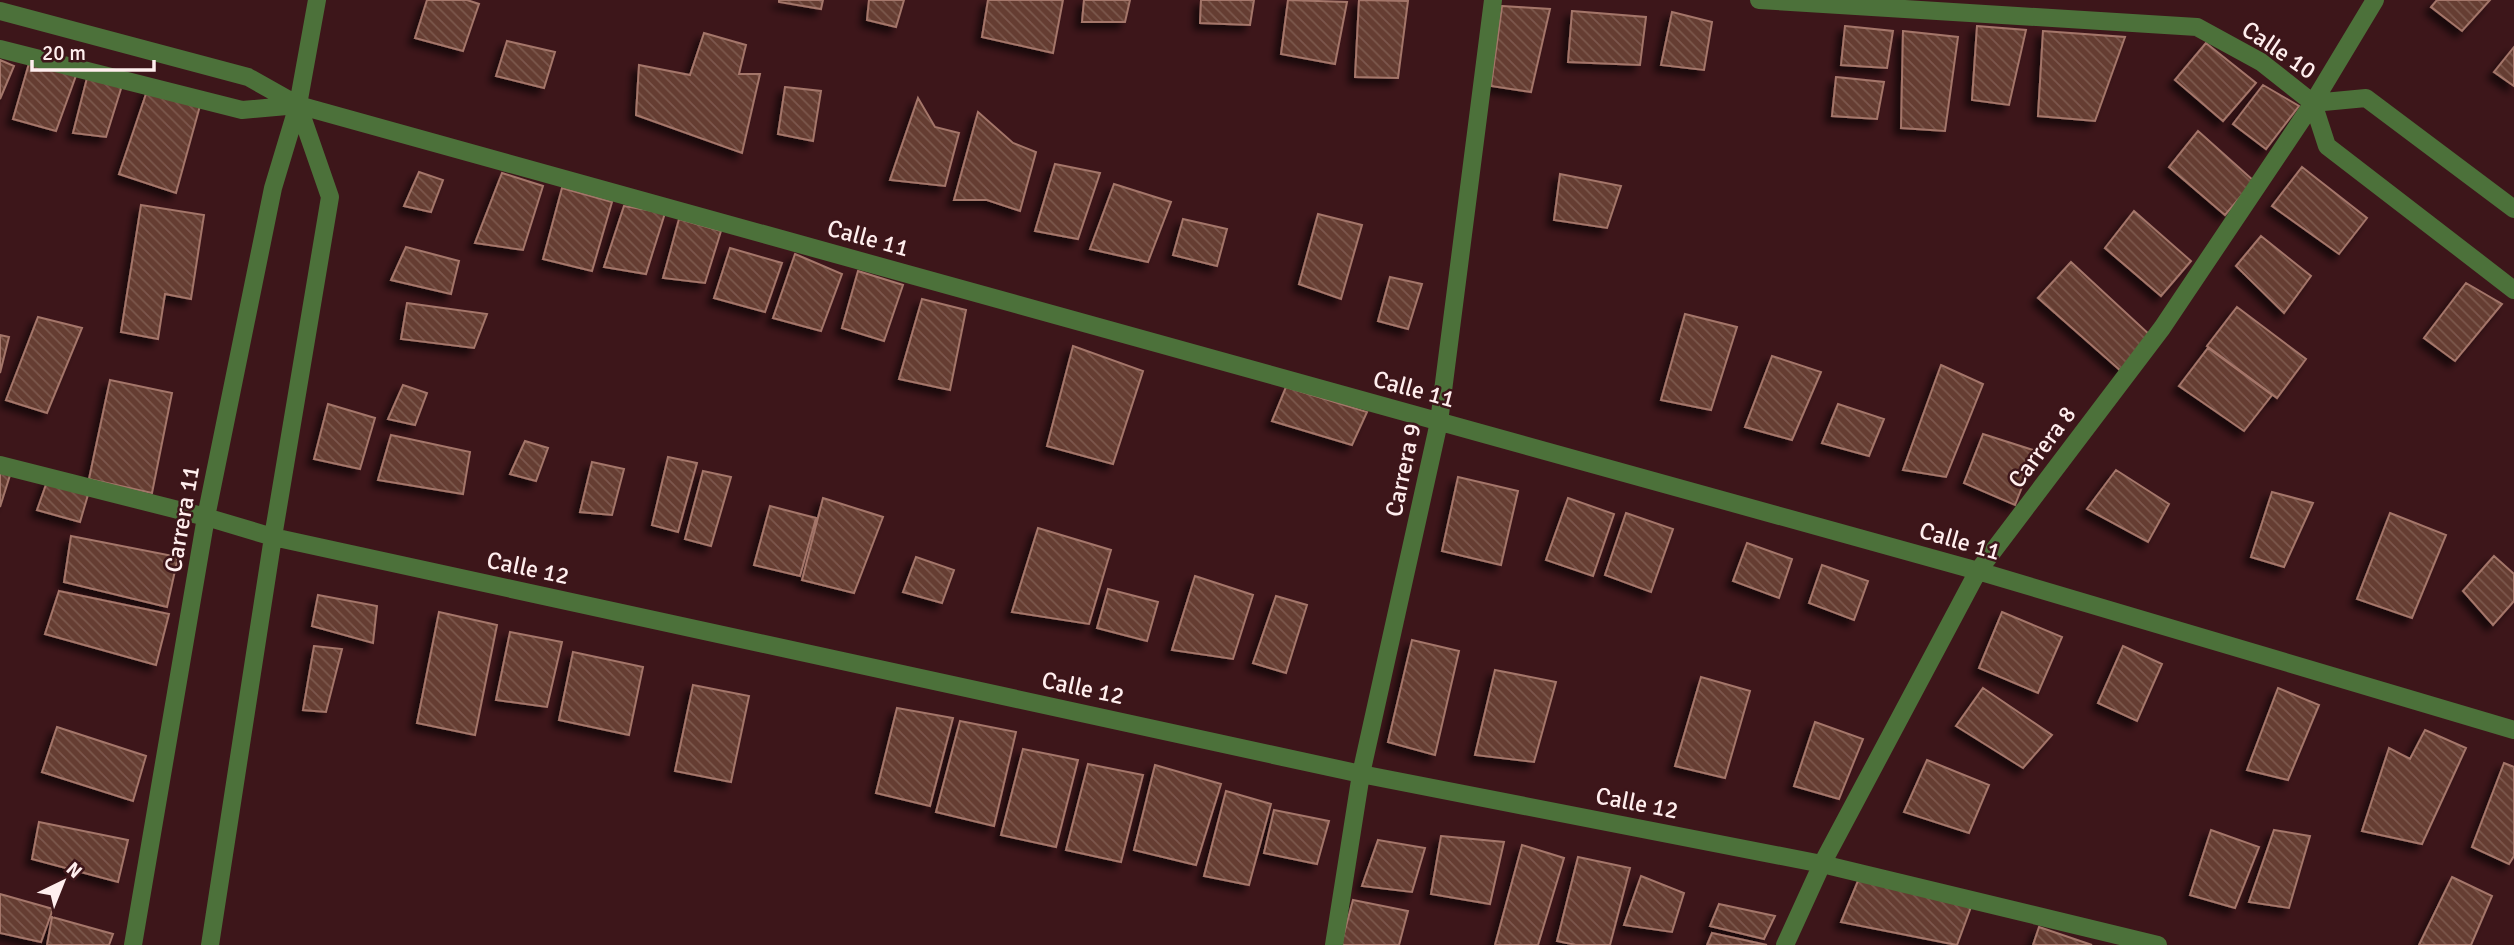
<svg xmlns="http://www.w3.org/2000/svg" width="2514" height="945" font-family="Signika,sans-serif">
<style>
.building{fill:url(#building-back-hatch);stroke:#a4766a;stroke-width:2;filter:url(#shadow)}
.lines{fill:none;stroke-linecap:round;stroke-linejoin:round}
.street{stroke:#4c713a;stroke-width:18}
.labels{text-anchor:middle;stroke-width:5;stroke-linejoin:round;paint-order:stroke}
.street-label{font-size:24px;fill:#fee;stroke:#3d161a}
</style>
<defs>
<pattern id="building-back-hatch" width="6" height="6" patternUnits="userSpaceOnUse" patternTransform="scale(1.75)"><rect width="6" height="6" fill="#653c30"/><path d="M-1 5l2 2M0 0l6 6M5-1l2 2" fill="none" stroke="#7c584e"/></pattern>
<filter id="shadow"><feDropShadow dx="-6" dy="6" stdDeviation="3.5" flood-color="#0009"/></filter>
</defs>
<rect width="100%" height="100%" fill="#3d161a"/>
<path class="building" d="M427 0H467L479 4 463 51 415 38Z
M779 0H823L821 9 779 2Z
M869 0H904L896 27 867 20Z
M988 0H1063L1053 53 982 37Z
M1084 0H1130L1125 22H1082Z
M1201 0H1254L1250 25 1200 23Z
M1288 0 1347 2 1335 64 1281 54Z
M1359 0 1408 1 1398 78 1355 77Z
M2437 0H2490L2462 31 2431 7Z
M1502 6 1550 9 1531 92 1491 86Z
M1572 11 1646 17 1640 65 1568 62Z
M1672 12 1712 22 1704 70 1661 65Z
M1845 26 1893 31 1887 68 1841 65Z
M1977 26 2026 30 2009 105 1972 100Z
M1903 31 1958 37 1945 131 1901 128Z
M2043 31 2125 37 2095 121 2038 116Z
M704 33 746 45 739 74H760L742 153 636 115 639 65 690 75Z
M507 41 555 52 544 88 496 76Z
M2206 43 2256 83 2223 121 2175 80Z
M2514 47V86L2494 72Z
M0 60 14 66 0 99Z
M30 60 78 70 56 131 13 119Z
M88 74 124 79 106 137 73 133Z
M1836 77 1884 82 1877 119 1832 116Z
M2263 85 2299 106 2266 149 2233 124Z
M785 87 821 91 813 141 778 134Z
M148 88 201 102 176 193 119 174Z
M918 98 935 127 959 133 945 186 890 180Z
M978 112 1013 143 1036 152 1020 211 987 200H954Z
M2198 131 2254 181 2225 215 2169 167Z
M1055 164 1100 173 1078 239 1035 231Z
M2302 167 2367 218 2339 254 2272 206Z
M419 172 443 180 431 212 404 206Z
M502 173 543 186 523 250 475 243Z
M1560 174 1621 186 1607 228 1554 220Z
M1114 184 1171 202 1148 262 1090 249Z
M562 188 612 202 592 271 543 259Z
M141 205 204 215 191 299 165 294 158 339 121 332Z
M624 206 665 213 646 274 604 267Z
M2134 211 2191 261 2161 296 2105 248Z
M1318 214 1362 225 1341 299 1299 284Z
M679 219 721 231 705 283 663 278Z
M1183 219 1227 229 1217 266 1173 255Z
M2261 236 2311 276 2284 313 2236 266Z
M406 247 459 261 451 294 391 280Z
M730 248 782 263 765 312 714 298Z
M795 254 842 274 821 331 773 318Z
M2071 262 2151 336 2121 371 2038 298Z
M858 271 903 285 884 341 842 328Z
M1390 277 1422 284 1408 329 1378 321Z
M2466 283 2502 304 2455 361 2424 338Z
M922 299 966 310 950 390 899 379Z
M407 303 487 314 474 348 401 339Z
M2237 307 2306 359 2277 398 2207 346Z
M1685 314 1737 327 1711 410 1661 400Z
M38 317 82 328 47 413 6 400Z
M0 335 9 337 0 373Z
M1073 346 1143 371 1113 464 1047 446Z
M2208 348 2272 395 2244 431 2179 386Z
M1772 356 1821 372 1792 440 1745 427Z
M1941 365 1983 384 1946 477 1903 470Z
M110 380 172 393 152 493 89 479Z
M403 385 427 393 415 425 388 419Z
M1286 387 1367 412 1352 445 1272 421Z
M328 404 375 418 360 469 314 459Z
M1838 404 1884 419 1869 456 1822 443Z
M1983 434 2036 451 2015 505 1964 483Z
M391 435 470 452 463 494 378 480Z
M525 441 548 448 536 481 510 474Z
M668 457 697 463 678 532 652 525Z
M592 462 624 469 612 515 580 512Z
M0 470 11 472 0 507Z
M2116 470 2169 504 2148 542 2087 509Z
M703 471 731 477 711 546 685 539Z
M1458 477 1518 491 1501 565 1442 551Z
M48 479 90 488 80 522 37 510Z
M2272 492 2313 503 2284 567 2251 557Z
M823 498 883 517 854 593 802 580Z
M1568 498 1614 514 1593 576 1546 560Z
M770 506 816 518 800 576 754 565Z
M1626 513 1673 529 1651 592 1605 575Z
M2390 513 2446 535 2412 618 2357 599Z
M1038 528 1111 550 1089 624 1012 612Z
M71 536 178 557 167 607 64 582Z
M1747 543 1792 559 1779 598 1733 581Z
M2494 556 2514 574V601L2493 625 2463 591Z
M916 557 954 570 942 603 903 592Z
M1822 565 1868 581 1854 620 1809 603Z
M1195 576 1253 595 1233 659 1172 650Z
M1108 589 1158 602 1147 641 1097 628Z
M59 591 169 614 156 665 45 634Z
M318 595 377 606 373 643 312 626Z
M1276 596 1307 605 1286 673 1253 663Z
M439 612 497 625 475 735 417 723Z
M2002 612 2062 637 2038 693 1979 668Z
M510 632 562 642 547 707 496 700Z
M1412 640 1459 651 1435 755 1388 742Z
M314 646 342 649 326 712 303 710Z
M2123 646 2162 664 2137 721 2098 703Z
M573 652 643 667 629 735 559 720Z
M1495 670 1556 682 1534 762 1475 755Z
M1701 677 1750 691 1725 778 1675 766Z
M693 685 749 696 731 782 675 771Z
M1983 688 2052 735 2023 768 1956 726Z
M2278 688 2319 705 2288 780 2247 770Z
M897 708 953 718 930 806 876 793Z
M960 721 1016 732 994 826 936 812Z
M1815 722 1863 739 1839 799 1794 786Z
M57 727 146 756 133 801 42 772Z
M2425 730 2466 748 2422 844 2362 831 2389 748 2410 759Z
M1023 749 1078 760 1056 847 1001 835Z
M1927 760 1989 785 1969 833 1904 812Z
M2504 763 2514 767V856L2509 864 2472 847Z
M1088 764 1143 775 1121 862 1066 850Z
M1155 765 1221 784 1196 865 1134 850Z
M1226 791 1271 804 1249 885 1204 876Z
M1274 810 1329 821 1317 864 1264 853Z
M39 822 128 840 118 882 32 859Z
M2211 830 2259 847 2235 908 2190 895Z
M2274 830 2310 836 2289 908 2249 902Z
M1441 836 1504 842 1490 904 1431 894Z
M1378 840 1425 848 1412 892 1362 886Z
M1522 845 1564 858 1538 945H1495Z
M1578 857 1630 868 1610 945H1576L1557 941Z
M1641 876 1684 893 1672 932 1624 925Z
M1860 876 1971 907 1957 945 1841 922Z
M2452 877 2492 896 2471 945H2419Z
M0 894 53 909 41 942 0 933Z
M1353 900 1408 911 1399 945H1341Z
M1719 904 1775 916 1764 939 1710 926Z
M52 917 113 934 109 945H47Z
M2039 927 2092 945H2033Z
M1712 933 1767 945H1707Z"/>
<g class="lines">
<path class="street" d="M1759 0 2197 27 2261 62 2313 103 2327 146 2514 290
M0 11 248 77 298 105 1978 571 2514 730
M0 49 242 110 298 105
M2313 103 2366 98 2514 209
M0 465 206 517 273 537 1361 774 1822 864 2158 945
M133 945 206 517 273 188 298 105 317 0
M210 945 273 537 330 197 298 105
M1334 945 1361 774 1439 422 1493 0
M1785 945 1822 864 1978 571 2162 328 2313 103 2375 0"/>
</g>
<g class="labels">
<g class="street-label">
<text transform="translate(2279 50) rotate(34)" y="8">Calle 10</text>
<text transform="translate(868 238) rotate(15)" y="8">Calle 11</text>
<text transform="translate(1414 389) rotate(15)" y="8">Calle 11</text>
<text transform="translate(2042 447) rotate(-53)" y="8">Carrera 8</text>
<text transform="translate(1403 470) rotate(-78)" y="8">Carrera 9</text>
<text transform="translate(182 519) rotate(-80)" y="8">Carrera 11</text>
<text transform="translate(1960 541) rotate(16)" y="8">Calle 11</text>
<text transform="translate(528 568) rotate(12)" y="8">Calle 12</text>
<text transform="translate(1083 688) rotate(12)" y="8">Calle 12</text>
<text transform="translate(1637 803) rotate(11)" y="8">Calle 12</text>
</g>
</g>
<g transform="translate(63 882) rotate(43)" stroke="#3d161a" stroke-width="5" paint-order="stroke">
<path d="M0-5L12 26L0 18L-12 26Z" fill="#ffeeee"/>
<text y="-10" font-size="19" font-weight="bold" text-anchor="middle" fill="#ffeeee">N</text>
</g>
<path d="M32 60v10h122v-10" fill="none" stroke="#ffeeee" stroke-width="3.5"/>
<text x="42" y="60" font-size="21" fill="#ffeeee" stroke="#3d161a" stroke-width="5" paint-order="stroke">20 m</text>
</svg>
